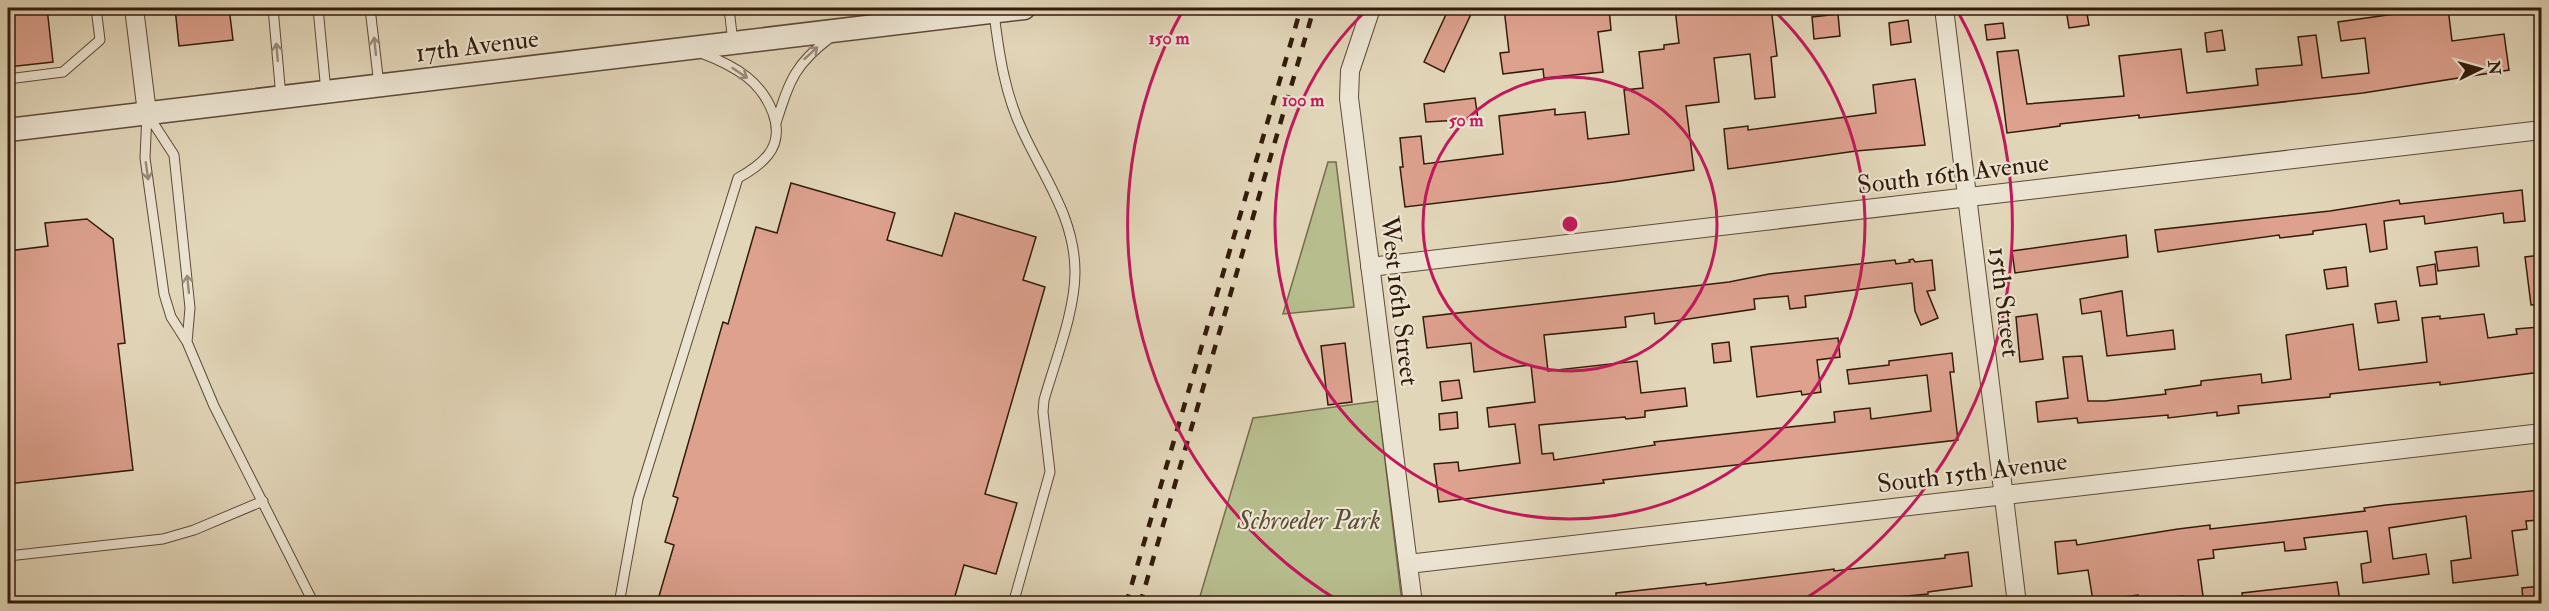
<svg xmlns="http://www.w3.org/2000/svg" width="2549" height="611" font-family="'IM FELL Double Pica',serif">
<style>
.green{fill:#b7bd8d;stroke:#756c4c;stroke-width:1.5}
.building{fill:#dda18e;stroke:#331b0b;stroke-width:1.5}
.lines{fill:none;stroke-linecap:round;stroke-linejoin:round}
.service-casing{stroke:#5f4a36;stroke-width:11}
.minor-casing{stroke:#5f4a36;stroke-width:20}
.tertiary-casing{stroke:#5f4a36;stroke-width:25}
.service{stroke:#ece4d2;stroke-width:9}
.minor{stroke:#ece4d2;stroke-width:18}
.tertiary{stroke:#ece4d2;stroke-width:22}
.rail{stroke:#331b0b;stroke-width:4.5;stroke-dasharray:10 10;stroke-linecap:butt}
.oneway{stroke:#998a78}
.ring{fill:none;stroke:#c2185b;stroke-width:3}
.labels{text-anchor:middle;stroke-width:4.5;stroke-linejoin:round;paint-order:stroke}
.street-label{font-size:26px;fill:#331b0b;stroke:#ece4d2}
.park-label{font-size:26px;font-style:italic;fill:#5b4c32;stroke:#ece4d2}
.centre{fill:#c2185b;stroke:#ece4d2;stroke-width:3}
.ring-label{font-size:18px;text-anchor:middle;font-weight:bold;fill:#c2185b;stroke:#ece4d2;stroke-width:4.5;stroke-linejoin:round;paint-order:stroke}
</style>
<rect width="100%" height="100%" fill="#e2d6b9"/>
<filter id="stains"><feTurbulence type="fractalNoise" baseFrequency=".00333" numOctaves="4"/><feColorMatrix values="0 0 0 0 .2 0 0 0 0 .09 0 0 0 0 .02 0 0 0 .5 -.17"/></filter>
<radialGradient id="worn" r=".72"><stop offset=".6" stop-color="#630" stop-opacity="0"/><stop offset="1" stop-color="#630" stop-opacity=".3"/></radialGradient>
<path class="green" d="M1328 162H1336L1354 307 1283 314Z
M1378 401 1402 603H1198L1253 418Z"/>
<path class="building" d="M47 8 53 62 8 67V13Z
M175 8H229L233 40 179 46Z
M1449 8H1458L1471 14 1444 72 1424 62Z
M1504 8H1609L1611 30 1598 32 1603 72 1544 78 1543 69 1503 74 1500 53 1509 52Z
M1675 8H1771L1777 56 1771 57 1775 97 1755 99 1750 54 1714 58 1719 102 1686 106 1694 170 1613 182 1405 207 1400 167H1403L1400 138 1421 136 1424 164 1503 154 1499 116 1555 109V115L1585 112 1588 139 1629 134 1624 90 1643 88 1639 52 1664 49V45L1679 43Z
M2086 8 2089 25 2069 28 2066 9Z
M2437 8H2448L2452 41 2504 34 2509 70 2363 93 2139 118V115L2060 124V126L2007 133 1997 52 2018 50 2027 104 2124 96 2119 56 2181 49 2187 93 2205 91 2258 85 2256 69 2302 65 2298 37 2316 35 2322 78 2369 73 2365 38 2341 41 2338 22Z
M1838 14 1840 36 1814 39 1812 17Z
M1908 20 1911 42 1891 45 1889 23Z
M2003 23 2005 38 1987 40 1985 25Z
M2222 30 2225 50 2207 52 2205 33Z
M1915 79 1925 145 1856 151 1728 169 1724 129 1748 126V130L1876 113 1873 85Z
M1475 98 1478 119 1426 122 1424 104Z
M791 183 895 213 887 240 942 256 955 213 1036 237 1023 280 1045 287 985 494 1017 503 996 574 964 565 953 603H657L674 545 665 542 678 498 673 496 723 322 728 324 756 227 777 233Z
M2522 190 2525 221 2504 223 2503 213 2425 224 2424 216 2384 221 2387 249 2370 252 2366 224 2313 231V234L2280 238 2279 235 2158 252 2155 230 2330 211 2399 200 2400 204Z
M87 219 113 239 125 343 118 344 133 470 8 484V251L48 246 45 223Z
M2126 235 2128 257 2015 273 2012 251Z
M2477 247 2479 266 2438 271 2435 252Z
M2541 255V304L2531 305 2525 257Z
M1913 259 1915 262 1932 260 1935 290 1927 291 1938 318 1921 325 1915 311 1912 283 1805 296 1806 307 1790 309 1788 296 1754 299 1755 309 1655 324 1654 313 1625 317 1626 327 1544 335 1548 371 1637 361 1641 393 1685 388 1687 406 1645 411V417L1626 419 1625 417 1539 425 1542 454 1553 453 1554 460 1655 445 1654 442 1835 422 1834 412 1870 408 1871 419 1931 411 1927 375 1849 384 1847 370 1889 365V361L1952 353 1954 372H1950L1958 440 1647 475 1603 480 1604 483 1439 502 1434 464 1458 462 1459 471 1520 463 1515 424 1489 427 1487 408 1535 402 1531 365 1474 372 1471 343 1427 348 1423 317 1729 282 1769 274 1895 260 1896 264 1910 262 1909 260Z
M2435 264 2437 284 2420 286 2417 267Z
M2346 267 2348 286 2327 289 2324 270Z
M2122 291 2127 336 2173 330 2175 349 2107 356 2101 311 2082 314 2080 299Z
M2396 301 2399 320 2378 323 2375 304Z
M2037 314 2043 359 2020 362 2016 317Z
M2484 314 2488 338 2517 334 2516 329 2539 327 2541 372 2440 385V382L2330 394V397L2238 406 2239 413 2217 416V412L2168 418V415L2078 423 2077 418 2038 422 2036 402 2068 398 2063 357 2082 356 2088 401H2105L2166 394 2165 390 2201 385V381L2261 374 2262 383 2291 379 2286 335 2353 324 2359 370 2427 362 2422 318 2440 316V319Z
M1838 338 1840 357 1817 360 1821 392 1802 395 1801 391 1757 397 1751 347Z
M1729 342 1731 361 1714 363 1712 344Z
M1345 343 1352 402 1328 405 1321 346Z
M1459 380 1462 398 1442 401 1440 382Z
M1457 412 1458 428 1440 430 1439 414Z
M2541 490V520L2526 521 2527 529 2512 531 2518 575 2453 583 2451 561 2471 558 2466 516 2389 528 2393 559 2426 554 2429 574 2363 583 2361 564 2371 562 2367 531 2304 538 2306 549 2285 551 2284 542 2213 550 2214 558 2198 560 2204 603H2184L2183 596 2139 602 2138 595 2093 601 2088 570 2058 574 2055 542 2076 540 2077 545 2178 529 2210 525V529L2365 511 2364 508 2386 505Z
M1968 552 1972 586 1928 592V594L1833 603H1616V593L1706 583V585L1834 569V571L1945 558V555Z
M2337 582 2340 601 2316 603H2243L2242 593Z
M2541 586V603H2523L2522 588Z"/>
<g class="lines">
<defs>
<path id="service" d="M273 8 281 97
M318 8 326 92
M370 8 379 85
M729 8 733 43
M994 13C999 54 1005 95 1023 132 1044 178 1075 218 1075 272 1075 312 1055 361 1044 400L1043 412 1050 472 1013 604
M8 79 63 72 100 40 96 8
M147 113 145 158 164 294 171 317 187 342 214 406 314 604
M148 115 174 155 190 308 187 342
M776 123C790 80 794 65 831 37
M8 556 163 539 194 530 263 501
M619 604 638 499 738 178C749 172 760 165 768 155 788 130 768 94 747 77 733 66 717 59 701 53"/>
<path id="minor" d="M134 8 147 113
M1371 8 1350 71 1349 98 1413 604
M1944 8 2017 604
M1370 267 2542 130
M1408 564 2542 433"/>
<path id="tertiary" d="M8 130 1024 8"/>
</defs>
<use href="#service" class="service-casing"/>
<use href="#minor" class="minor-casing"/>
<use href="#tertiary" class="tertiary-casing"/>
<use href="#service" class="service"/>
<use href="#minor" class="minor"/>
<use href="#tertiary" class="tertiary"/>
<path class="rail" d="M1126 604 1301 8
M1140 604 1314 8"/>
</g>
<defs><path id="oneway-shaft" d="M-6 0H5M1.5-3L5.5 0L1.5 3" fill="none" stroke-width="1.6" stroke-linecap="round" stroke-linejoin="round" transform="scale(1.5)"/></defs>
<g class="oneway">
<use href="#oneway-shaft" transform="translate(375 46) rotate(-96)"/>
<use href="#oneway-shaft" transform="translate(277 52) rotate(-95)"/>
<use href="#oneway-shaft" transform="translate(811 53) rotate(-42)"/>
<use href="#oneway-shaft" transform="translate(740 73) rotate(34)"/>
<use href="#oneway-shaft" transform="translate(147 171) rotate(82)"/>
<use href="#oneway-shaft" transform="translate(188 284) rotate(-96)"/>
</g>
<g class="ring">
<circle cx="1570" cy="224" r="147"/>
<path d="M1771 8A295 295 0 1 1 1369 8"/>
<path d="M1342 603A442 442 0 0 1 1183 10M1957 10A442 442 0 0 1 1798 603"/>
</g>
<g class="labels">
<g class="street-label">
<text transform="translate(477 45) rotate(-7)" y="9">17th Avenue</text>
<text transform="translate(1953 173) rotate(-7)" y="9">South 16th Avenue</text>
<text transform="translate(1400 301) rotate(83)" y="9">West 16th Street</text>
<text transform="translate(2005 302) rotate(83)" y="9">15th Street</text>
<text transform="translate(1972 472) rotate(-7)" y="9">South 15th Avenue</text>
</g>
<g class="park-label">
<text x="1309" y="529">Schroeder Park</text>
</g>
</g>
<circle cx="1570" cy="224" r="9" class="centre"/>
<g class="ring-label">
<text x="1169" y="44">150 m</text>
<text x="1303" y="106">100 m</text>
<text x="1466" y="126">50 m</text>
</g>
<rect width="2549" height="611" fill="none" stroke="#e2d6b9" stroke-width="30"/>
<rect x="9" y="9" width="2531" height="593" fill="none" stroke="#331b0b" stroke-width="3"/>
<rect x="15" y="15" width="2519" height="581" fill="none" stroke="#331b0b" stroke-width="1.5"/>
<g transform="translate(2480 69) rotate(85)" stroke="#ece4d2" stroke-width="4.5" paint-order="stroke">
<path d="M0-4.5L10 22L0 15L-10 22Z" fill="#331b0b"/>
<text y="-9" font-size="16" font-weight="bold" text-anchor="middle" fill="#331b0b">N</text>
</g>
<rect width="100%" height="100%" filter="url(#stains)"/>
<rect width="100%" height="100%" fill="url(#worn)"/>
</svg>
